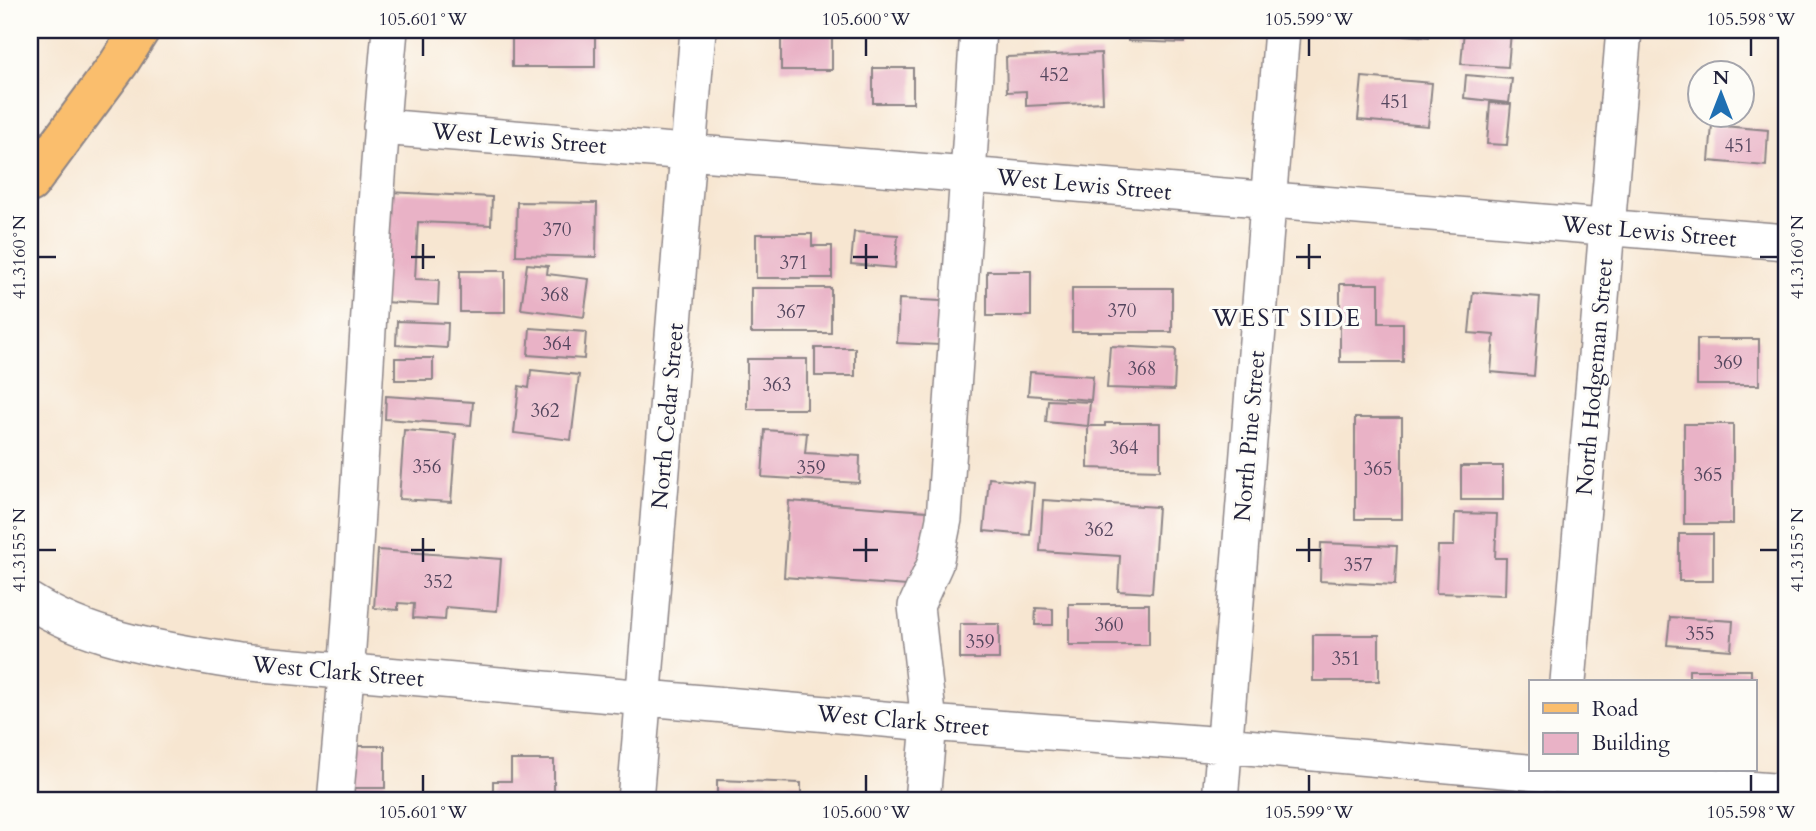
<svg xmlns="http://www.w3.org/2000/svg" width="1816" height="831" font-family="Cardo,serif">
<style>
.building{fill:#e9b2c6}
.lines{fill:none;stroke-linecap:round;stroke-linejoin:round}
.minor-casing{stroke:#8c8486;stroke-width:38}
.major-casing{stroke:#8c8486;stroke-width:42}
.minor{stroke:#fff;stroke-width:35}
.major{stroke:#fabe6d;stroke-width:38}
.ticks{fill:none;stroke:#22223b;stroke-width:2.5}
.labels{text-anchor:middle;stroke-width:6;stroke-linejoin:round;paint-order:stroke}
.number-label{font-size:19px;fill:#54465e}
.street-label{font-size:23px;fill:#22223b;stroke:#fdfcf7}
.neighbourhood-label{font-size:24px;letter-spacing:2px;fill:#22223b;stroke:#fdfcf7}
.neatline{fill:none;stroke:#22223b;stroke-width:2.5}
.ticks-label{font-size:18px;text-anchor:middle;fill:#22223b}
</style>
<rect width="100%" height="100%" fill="#fdfcf7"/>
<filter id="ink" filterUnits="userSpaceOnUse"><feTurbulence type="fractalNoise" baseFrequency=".0143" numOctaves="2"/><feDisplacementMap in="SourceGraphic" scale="14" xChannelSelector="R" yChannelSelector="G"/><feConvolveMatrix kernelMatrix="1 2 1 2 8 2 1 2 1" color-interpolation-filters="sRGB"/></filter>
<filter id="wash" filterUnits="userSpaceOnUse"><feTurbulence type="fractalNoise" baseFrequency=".00686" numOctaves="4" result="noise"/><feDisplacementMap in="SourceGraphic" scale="28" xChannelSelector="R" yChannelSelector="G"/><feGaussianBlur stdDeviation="1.57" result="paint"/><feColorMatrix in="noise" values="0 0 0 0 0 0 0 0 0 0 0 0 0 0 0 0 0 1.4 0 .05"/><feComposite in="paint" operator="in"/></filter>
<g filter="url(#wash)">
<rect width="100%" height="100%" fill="#f7e6d1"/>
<g id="blocks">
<path class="building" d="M512 30H595V67H512Z
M781 30H832V70H781Z
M1128 30H1184V43L1128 41Z
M1381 30H1430L1429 37 1381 33Z
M1464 30 1511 32 1508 67 1461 64Z
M1101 53 1103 102 1026 106V91L1007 92 1006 57Z
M873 68H913V103H873Z
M1466 75 1512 79 1509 103 1464 98Z
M1362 77 1432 83 1428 126 1358 120Z
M1490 103 1511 104 1507 145 1487 144Z
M1712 125 1768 130 1766 166 1709 161Z
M388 192 492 197 491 225 418 222 415 279 439 280 438 305 383 302Z
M517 202 597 203 596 257 516 255Z
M854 232 898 235 895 268 851 264Z
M756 234H812V246H832V278H756Z
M527 264 548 266 547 274 589 279 584 317 521 309Z
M460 271H505V312H460Z
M987 271H1031V316H987Z
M1340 284H1379V323H1403V362H1340Z
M751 288H831V333H751Z
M1072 288H1172V332H1072Z
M1473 292 1540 297 1534 376 1491 372 1494 335 1469 333Z
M899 299 942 301 940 345 897 343Z
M397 321 448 323 447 348 396 345Z
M530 328 586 332 584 359 528 355Z
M1697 339H1759V385H1697Z
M1110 346 1176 349 1174 390 1107 388Z
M815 348H855V376H815Z
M395 358H433V380H395Z
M747 359H807V409H747Z
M531 370 579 375 571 440 514 433 519 386 529 388Z
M1030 372 1093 376 1091 400 1028 395Z
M386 396 473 402 471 425 385 419Z
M1048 400 1090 402 1088 426 1046 422Z
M1355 418H1402V519H1355Z
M1105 423H1160V470L1088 468V426H1105Z
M1684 424H1733V524H1684Z
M404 430 456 434 451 502 399 499Z
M765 430 807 433 805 453 860 456 859 483 762 477Z
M1461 466H1503V500H1461Z
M989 478 1034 483 1030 535 984 531Z
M1043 500 1158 507 1152 593 1118 591 1120 556 1040 551Z
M789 501 927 511 921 587 784 577Z
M1455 513 1497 514 1495 558H1506L1505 595 1436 593 1438 546H1454Z
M1679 534H1713V581H1679Z
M1321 543 1397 546 1395 585 1320 581Z
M378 550 501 559 497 611 446 607 445 620 413 618 414 604 398 603V610L374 608Z
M1069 604H1149V645H1069Z
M1036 608 1053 609V625H1035Z
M1670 617 1733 621 1731 650 1667 645Z
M960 624H999V659H960Z
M1313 635H1379V681H1313Z
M1689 670H1751V682H1689Z
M354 746H385V788H354Z
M511 760H554V801H493V781H511Z
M717 780 801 783V801H717Z"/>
</g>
</g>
<g filter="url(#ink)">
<use href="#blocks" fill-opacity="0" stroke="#8c8486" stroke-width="2"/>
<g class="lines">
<defs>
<path id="minor" d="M381 127 1786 242
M30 601C92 641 167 650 239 662L929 723 1224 745 1560 775 1786 792
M1568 682 1624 30
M335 801C360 545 366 286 390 30
M635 801 698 30
M922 801 929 723 916 606 935 564 944 519 978 30
M1220 801 1282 30"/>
<path id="major" d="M30 183 119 63 140 30"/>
</defs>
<use href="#minor" class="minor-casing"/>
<use href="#major" class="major-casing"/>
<use href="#minor" class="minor"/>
<use href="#major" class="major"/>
</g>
</g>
<path class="ticks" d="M423 38V56M866 38V56M1309 38V56M1751 38V56M423 244V269M866 244V269M1309 244V269M38 257H56M411 257H435M853 257H878M1296 257H1321M1760 257H1778M423 538V562M866 538V562M1309 538V562M38 550H56M411 550H435M853 550H878M1296 550H1321M1760 550H1778M423 775V792M866 775V792M1309 775V792M1751 775V792"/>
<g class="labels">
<g class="number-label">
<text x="1054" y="81">452</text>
<text x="1395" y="108">451</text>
<text x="1739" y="152">451</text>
<text x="557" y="236">370</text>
<text x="794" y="269">371</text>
<text x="555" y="301">368</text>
<text x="1122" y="317">370</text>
<text x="791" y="318">367</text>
<text x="557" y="350">364</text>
<text x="1728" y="369">369</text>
<text x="1142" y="375">368</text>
<text x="777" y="391">363</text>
<text x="545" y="417">362</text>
<text x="1124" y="454">364</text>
<text x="427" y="473">356</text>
<text x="811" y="474">359</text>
<text x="1378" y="475">365</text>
<text x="1708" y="481">365</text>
<text x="1099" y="536">362</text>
<text x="1358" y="571">357</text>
<text x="438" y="588">352</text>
<text x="1109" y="631">360</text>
<text x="1700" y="640">355</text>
<text x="980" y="648">359</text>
<text x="1346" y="665">351</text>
</g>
<g class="street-label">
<text transform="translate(519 138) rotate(5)" y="8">West Lewis Street</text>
<text transform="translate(1084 184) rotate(5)" y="8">West Lewis Street</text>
<text transform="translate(1649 231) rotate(5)" y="8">West Lewis Street</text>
<text transform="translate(1594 377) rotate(-85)" y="8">North Hodgeman Street</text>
<text transform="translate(667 416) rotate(-85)" y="8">North Cedar Street</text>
<text transform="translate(1249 436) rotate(-85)" y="8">North Pine Street</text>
<text transform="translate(338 671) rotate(5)" y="8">West Clark Street</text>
<text transform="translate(903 720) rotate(5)" y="8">West Clark Street</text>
</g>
<g class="neighbourhood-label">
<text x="1287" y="326">WEST SIDE</text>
</g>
</g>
<rect width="1816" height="831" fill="none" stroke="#fdfcf7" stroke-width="77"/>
<rect x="1529" y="680" width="228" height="91" fill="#fdfcf7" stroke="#a5a5ac" stroke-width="2"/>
<rect x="1543" y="703" width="35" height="10" fill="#fabe6d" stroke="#a5a5ac" stroke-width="2"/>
<text x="1592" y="716" font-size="21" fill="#22223b">Road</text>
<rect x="1543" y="733" width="35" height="21" fill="#e9b2c6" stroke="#a5a5ac" stroke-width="2"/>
<text x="1592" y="750" font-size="21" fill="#22223b">Building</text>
<g transform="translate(1721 94)"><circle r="33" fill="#fdfcf7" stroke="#a5a5ac" stroke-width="2"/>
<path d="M0-5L12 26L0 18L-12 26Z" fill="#1f6fb2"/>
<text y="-10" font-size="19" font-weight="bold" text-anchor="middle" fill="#22223b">N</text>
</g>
<rect x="38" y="38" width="1740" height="754" class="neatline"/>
<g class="ticks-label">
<text x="423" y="25">105.601°W</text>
<text x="866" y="25">105.600°W</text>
<text x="1309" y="25">105.599°W</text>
<text x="1751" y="25">105.598°W</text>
<text transform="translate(19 257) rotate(-90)" y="6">41.3160°N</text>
<text transform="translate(1797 257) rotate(-90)" y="6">41.3160°N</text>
<text transform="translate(19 550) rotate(-90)" y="6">41.3155°N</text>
<text transform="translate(1797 550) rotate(-90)" y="6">41.3155°N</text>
<text x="423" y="818">105.601°W</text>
<text x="866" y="818">105.600°W</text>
<text x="1309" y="818">105.599°W</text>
<text x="1751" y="818">105.598°W</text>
</g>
</svg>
